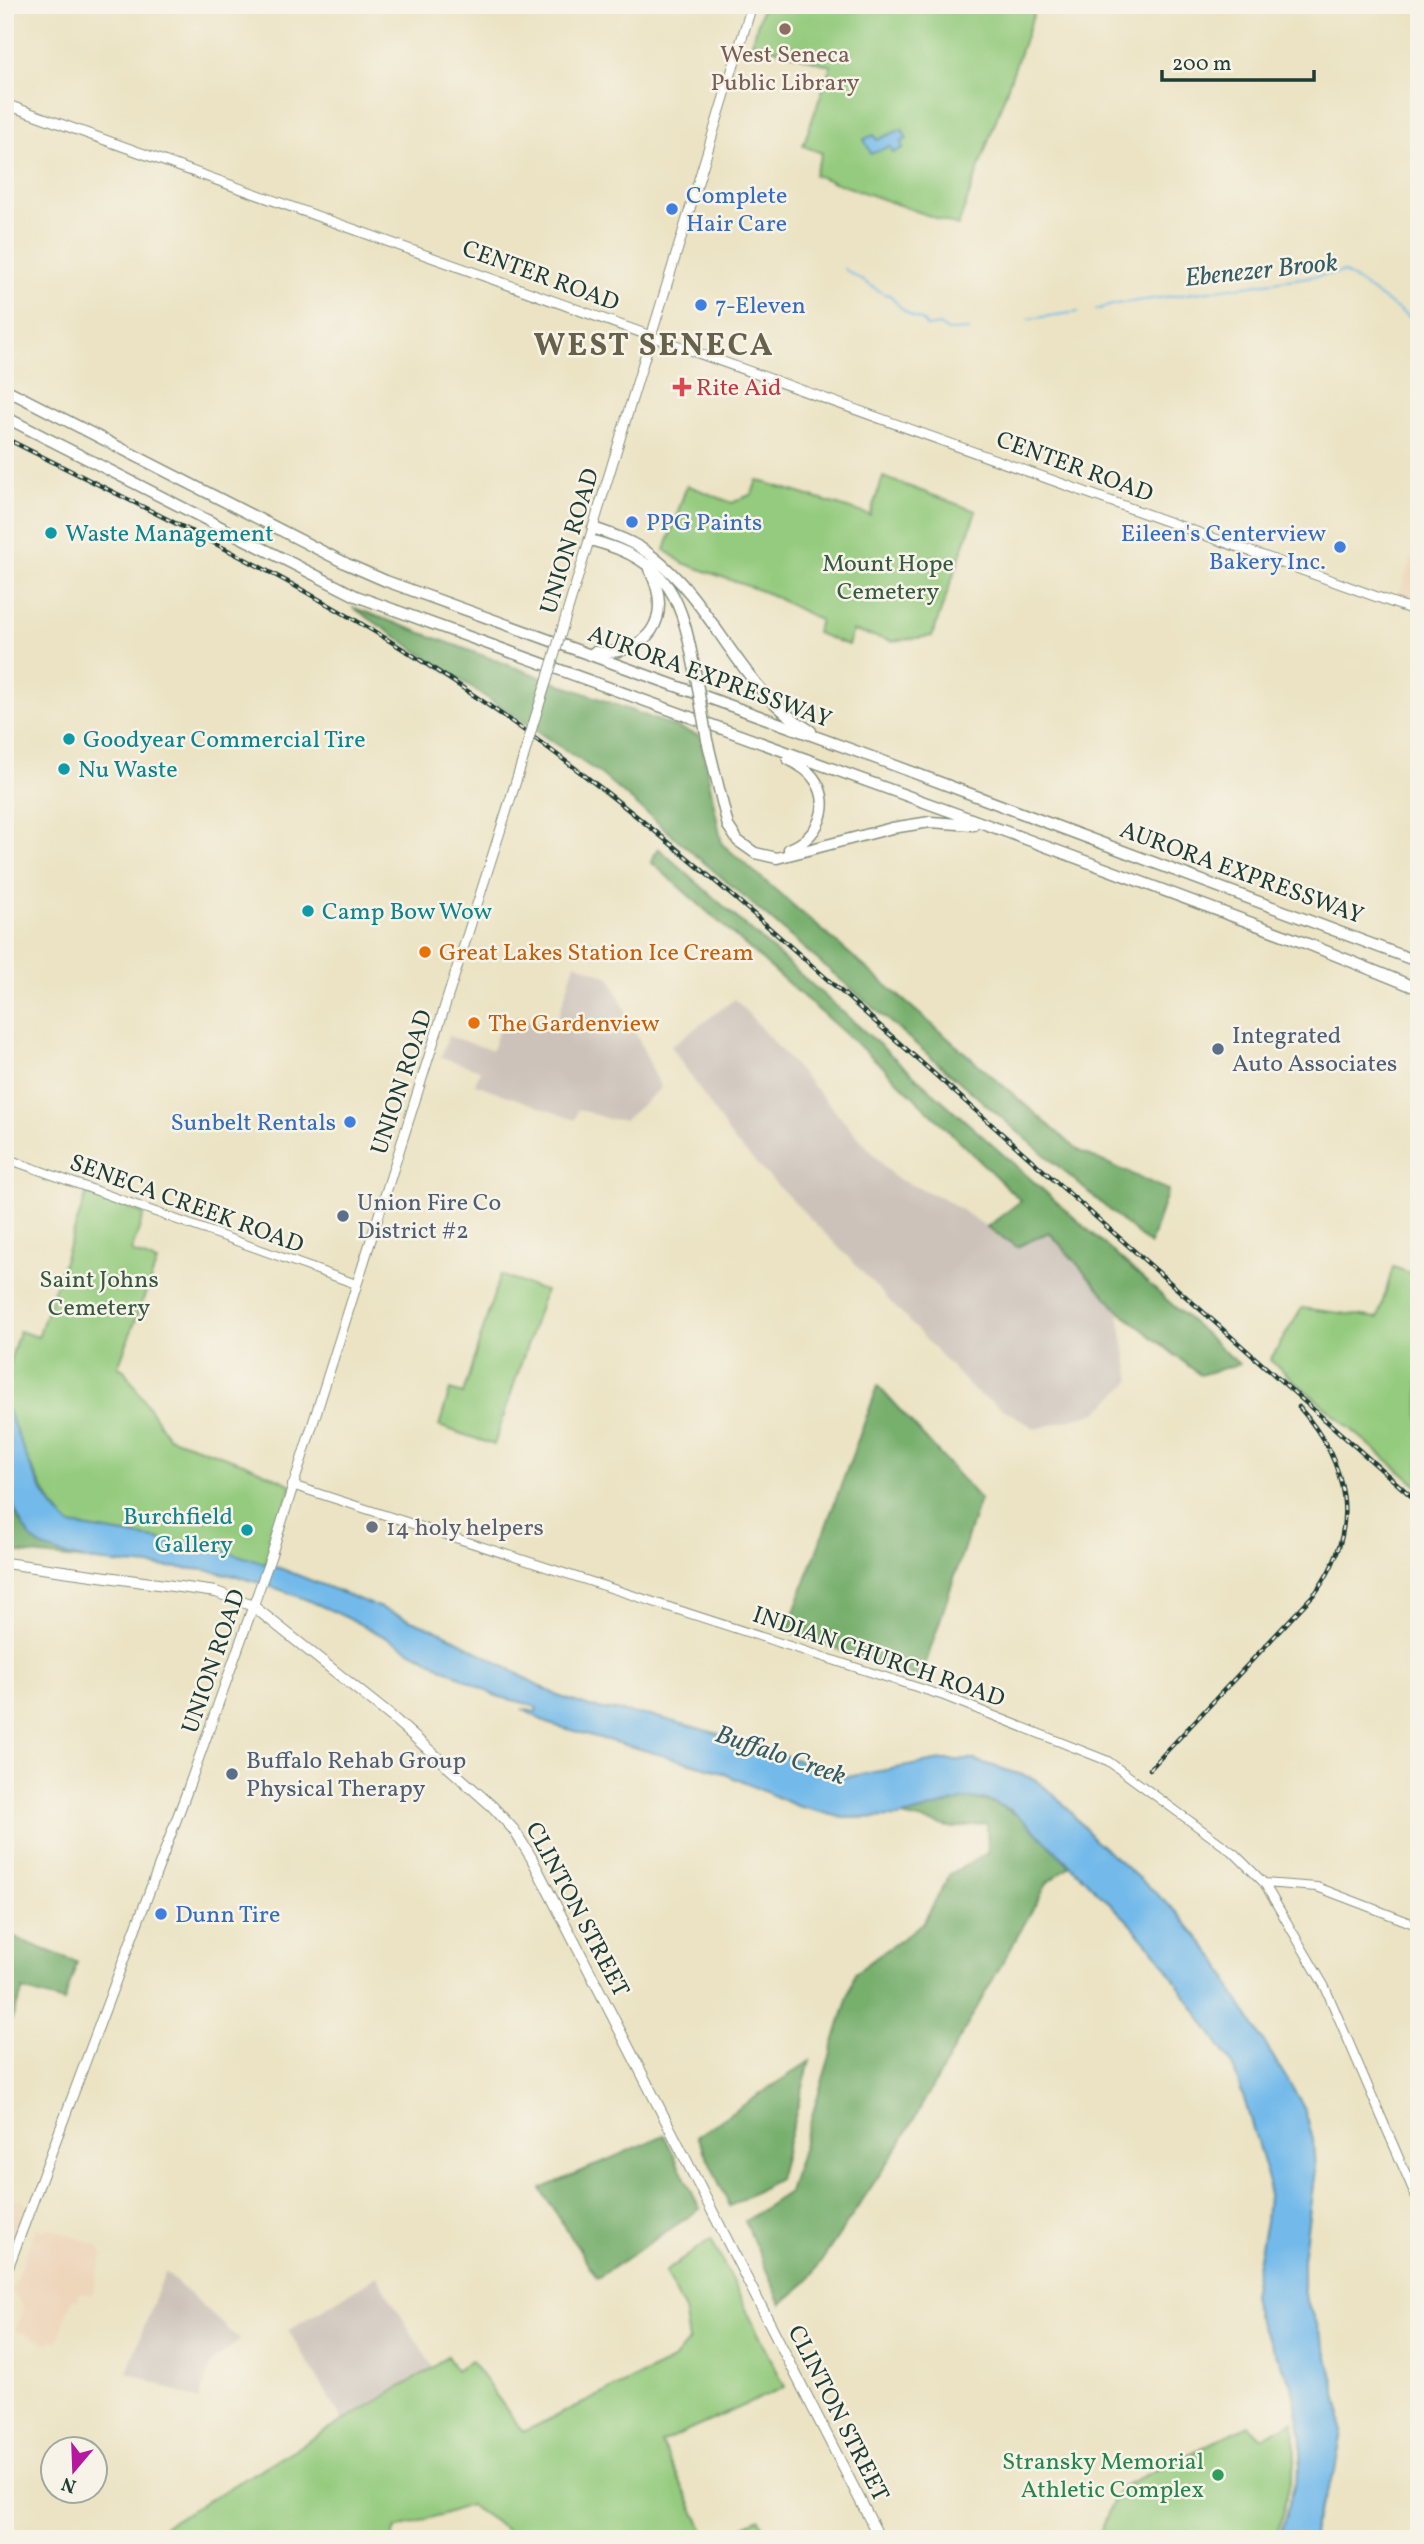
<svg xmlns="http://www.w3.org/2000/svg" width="1424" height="2544" font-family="Vollkorn,serif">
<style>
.built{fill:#eed6bb}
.industrial{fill:#ccc2b9}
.green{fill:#94cb7e;stroke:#5a8459;stroke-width:2}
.forest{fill:#77af6d;stroke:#4b7650;stroke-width:2}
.water{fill:#73baea;stroke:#497c8f;stroke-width:2}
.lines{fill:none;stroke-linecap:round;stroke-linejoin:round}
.stream{stroke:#73baea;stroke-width:2}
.tertiary-casing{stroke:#85907c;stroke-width:10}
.secondary-casing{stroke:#85907c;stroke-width:11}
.primary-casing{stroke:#85907c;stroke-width:12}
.motorway-casing{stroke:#85907c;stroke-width:13}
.tertiary{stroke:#fff;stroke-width:8}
.secondary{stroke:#fff;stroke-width:9}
.primary{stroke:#fff;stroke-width:10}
.motorway{stroke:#fff;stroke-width:10}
.rail-casing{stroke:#1f3d34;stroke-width:4.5}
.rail{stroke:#f7f3e8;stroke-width:2;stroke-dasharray:5;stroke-linecap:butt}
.secondary-bridge-casing{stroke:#85907c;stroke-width:11;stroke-linecap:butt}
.motorway-bridge-casing{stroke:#85907c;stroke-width:13;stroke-linecap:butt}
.secondary-bridge{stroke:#fff;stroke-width:9}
.motorway-bridge{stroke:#fff;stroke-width:10}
.education-dot{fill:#8d6e63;stroke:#f7f3e8;stroke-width:2.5}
.shop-dot{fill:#3f7fe0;stroke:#f7f3e8;stroke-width:2.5}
.health-dot{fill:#e0444e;stroke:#f7f3e8;stroke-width:2.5}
.culture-dot{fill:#0f9aa8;stroke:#f7f3e8;stroke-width:2.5}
.food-dot{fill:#e8710a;stroke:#f7f3e8;stroke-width:2.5}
.service-dot{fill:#5c6f8a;stroke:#f7f3e8;stroke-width:2.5}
.worship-dot{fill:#6b7280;stroke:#f7f3e8;stroke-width:2.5}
.leisure-dot{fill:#2e9e5b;stroke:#f7f3e8;stroke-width:2.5}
.labels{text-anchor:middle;stroke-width:5;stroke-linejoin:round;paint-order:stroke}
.education-label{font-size:24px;fill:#785e54;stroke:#f7f3e8}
.shop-label{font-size:24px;fill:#366cbe;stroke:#f7f3e8;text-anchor:start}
.street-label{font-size:24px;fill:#1f3d34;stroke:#f7f3e8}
.health-label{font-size:24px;fill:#be3a42;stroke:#f7f3e8;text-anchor:start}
.culture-label{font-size:24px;fill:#0d838f;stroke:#f7f3e8;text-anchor:start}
.park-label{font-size:24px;fill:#365943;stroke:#f7f3e8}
.food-label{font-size:24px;fill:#c56008;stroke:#f7f3e8;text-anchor:start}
.service-label{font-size:24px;fill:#4e5e75;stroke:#f7f3e8;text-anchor:start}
.worship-label{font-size:24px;fill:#5b616d;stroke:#f7f3e8;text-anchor:start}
.leisure-label{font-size:24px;fill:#27864d;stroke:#f7f3e8;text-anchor:end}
.water-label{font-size:26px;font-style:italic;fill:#345c62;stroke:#f7f3e8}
.district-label{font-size:32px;font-weight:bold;letter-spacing:2px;fill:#65614a;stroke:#f7f3e8}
</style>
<rect width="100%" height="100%" fill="#f7f3e8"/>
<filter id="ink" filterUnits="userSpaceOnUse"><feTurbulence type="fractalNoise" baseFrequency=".0143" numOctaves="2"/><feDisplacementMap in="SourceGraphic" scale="14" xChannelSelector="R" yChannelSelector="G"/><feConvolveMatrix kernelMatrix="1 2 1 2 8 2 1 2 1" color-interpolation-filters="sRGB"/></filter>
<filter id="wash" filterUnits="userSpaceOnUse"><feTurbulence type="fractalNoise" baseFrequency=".00686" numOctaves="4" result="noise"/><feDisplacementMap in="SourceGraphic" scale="28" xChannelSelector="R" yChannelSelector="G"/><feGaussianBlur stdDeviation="1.57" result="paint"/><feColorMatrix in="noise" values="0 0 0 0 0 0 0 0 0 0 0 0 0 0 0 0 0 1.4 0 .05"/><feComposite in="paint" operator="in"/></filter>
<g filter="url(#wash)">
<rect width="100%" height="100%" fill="#ebe3c3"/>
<path class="built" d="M1419 537V604L1398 597Z
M5 2195 27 2203 5 2258Z
M36 2227 45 2231 47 2227 97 2246 103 2255 92 2295 85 2293 79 2294 78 2300 72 2299 57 2342 51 2340 50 2344 15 2330 24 2309 12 2291Z"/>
<path class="industrial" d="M575 963 610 977 661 1088 625 1120 608 1119 578 1109 575 1120 475 1084 480 1070 441 1057 448 1036 492 1050 500 1026 512 1030 517 1015 555 1028Z
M735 999 895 1178 945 1199 1017 1247 1049 1232 1118 1310 1131 1381 1097 1412 1036 1429 975 1392 850 1259 733 1140 671 1046Z
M165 2272 240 2340 212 2362 199 2400 127 2372Z
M377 2276 433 2368 344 2422 288 2330Z"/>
<path class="green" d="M763 5H1037L958 226 814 175 822 153 803 146 831 66 752 42Z
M883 477 976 511 932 636 892 641 853 631 848 645 816 633 820 620 767 593 683 563 665 550 687 485 732 503 752 494 757 480 870 515Z
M87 1193 144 1214 131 1252 157 1262 118 1367 124 1370 168 1437 246 1464 292 1485 266 1565 222 1550 70 1525C49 1507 8 1427 5 1400 3 1376 13 1353 19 1331L38 1337Z
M1393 1267 1419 1276V1487L1270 1360 1302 1308 1378 1318Z
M500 1275 545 1291 494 1445 439 1426 450 1390 463 1394Z
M711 2239 785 2387 661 2443 708 2539H509L505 2529 470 2505 396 2529 392 2539H142L433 2368 447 2356 456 2370 471 2361 523 2432 673 2360 689 2341 684 2309 665 2272Z
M1294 2421 1295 2463 1276 2539H1097L1119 2488 1249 2425 1262 2438Z
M759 2519 769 2539H717Z"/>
<path class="forest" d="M352 607 700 736 722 844 1079 1151 1168 1190 1150 1245 602 775Z
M658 848 1239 1364 1200 1375 1118 1310 1049 1232 1017 1247 987 1227 1021 1201 883 1067 651 862Z
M878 1386 980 1499 921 1678 787 1631Z
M5 1490 20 1522 68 1555 95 1561 5 1551Z
M965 1799C1012 1798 1039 1835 1070 1866L1048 1882 900 2144 808 2281 781 2304 745 2221 789 2192 855 1973 923 1923 950 1874 988 1853 987 1823 953 1828 902 1816Z
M5 1934 77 1962 64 2002 23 1990 11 2021 5 2019Z
M810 2061 778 2179 730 2206 697 2136Z
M664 2135 700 2209 597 2278 541 2189Z"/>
<path class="water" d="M902 129 907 139 901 142 903 148 893 153 890 146 871 154 864 139 874 135 877 140Z
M5 1403C22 1443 36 1496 70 1525L222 1550 282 1569 444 1633 558 1696 590 1707 657 1717 723 1735 847 1777 941 1760H974L1035 1779 1062 1802 1094 1839 1177 1912 1218 1961 1232 1990 1304 2107 1313 2140 1315 2171 1303 2259V2291L1326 2349 1340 2406 1342 2431 1335 2471 1314 2525 1313 2539H1279L1300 2465 1302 2437 1292 2384 1256 2316 1252 2294 1266 2221 1269 2183 1246 2105 1231 2062 1157 1954 1129 1922 1027 1823 1010 1809 985 1799H965L899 1817 844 1818 797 1806 716 1770 549 1724 522 1709 536 1712 537 1708C523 1700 507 1701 492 1694 403 1648 313 1590 212 1571 171 1564 58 1568 32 1539 0 1500 5 1451 5 1403Z"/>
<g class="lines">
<path class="stream" d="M844 269 884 294 890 295C897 305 910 318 922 320L927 327 939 325 948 331 970 330
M1095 310 1116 304 1344 272 1419 324
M1028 319 1078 312"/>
</g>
</g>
<g filter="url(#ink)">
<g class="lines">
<defs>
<path id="tertiary" d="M5 1158 356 1284
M292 1485 944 1696 1108 1761 1235 1854 1264 1883 1325 1987 1419 2204
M1264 1883 1317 1887 1419 1926"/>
<path id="secondary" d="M5 104 1419 612
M563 626 752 5
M535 718 547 680
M5 2276 186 1794 271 1556 523 759"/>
<path id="primary" d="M5 1563 216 1592 253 1606 392 1717 493 1807 514 1830 531 1857 880 2539"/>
<path id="motorway" d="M5 389 347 564 386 581 872 757 1419 962
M5 417 356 596 1007 832 1313 946 1419 989
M593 528C614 535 635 542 652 556 717 606 737 688 811 731
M590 540C672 561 682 600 696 677
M594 652C648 657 675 617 649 569
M707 740 728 826 738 841 755 853 777 858 892 828 930 822 973 825
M788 759C798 765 809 770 815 780 833 806 817 839 789 849"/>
</defs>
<use href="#tertiary" class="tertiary-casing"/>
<use href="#secondary" class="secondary-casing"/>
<use href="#primary" class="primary-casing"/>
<use href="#motorway" class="motorway-casing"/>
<use href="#tertiary" class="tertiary"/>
<use href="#secondary" class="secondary"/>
<use href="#primary" class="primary"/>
<use href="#motorway" class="motorway"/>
<defs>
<path id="rail" d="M5 438C150 511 298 580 434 669 549 743 654 828 757 917L1419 1503
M1150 1769 1316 1592C1362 1528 1349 1464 1299 1407"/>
</defs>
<use href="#rail" class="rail-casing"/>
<use href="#rail" class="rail"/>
<defs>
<path id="secondary-bridge" d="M547 680 563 626
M523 759 535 718"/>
<path id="motorway-bridge" d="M696 677 707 740"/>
</defs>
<use href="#secondary-bridge" class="secondary-bridge-casing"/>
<use href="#motorway-bridge" class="motorway-bridge-casing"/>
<use href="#secondary-bridge" class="secondary-bridge"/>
<use href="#motorway-bridge" class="motorway-bridge"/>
</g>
</g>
<circle class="education-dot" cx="785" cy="29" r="7"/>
<g class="shop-dot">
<circle cx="672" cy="209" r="7"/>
<circle cx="701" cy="305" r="7"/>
<circle cx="632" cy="522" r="7"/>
<circle cx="1340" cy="547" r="7"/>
<circle cx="350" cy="1122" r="7"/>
<circle cx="161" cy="1914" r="7"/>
</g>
<path class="health-dot" d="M678.5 376.5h7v7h7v7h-7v7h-7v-7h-7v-7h7z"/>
<g class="culture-dot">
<circle cx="51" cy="533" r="7"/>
<circle cx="69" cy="739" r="7"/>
<circle cx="64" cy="769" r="7"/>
<circle cx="308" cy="911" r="7"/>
<circle cx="247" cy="1530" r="7"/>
</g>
<g class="food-dot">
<circle cx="425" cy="952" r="7"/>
<circle cx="474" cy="1023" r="7"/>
</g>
<g class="service-dot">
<circle cx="1218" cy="1049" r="7"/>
<circle cx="343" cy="1216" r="7"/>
<circle cx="232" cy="1774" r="7"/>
</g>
<circle class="worship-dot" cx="372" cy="1527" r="7"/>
<circle class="leisure-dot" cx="1218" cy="2475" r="7"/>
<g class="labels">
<g class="education-label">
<text x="785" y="62">West Seneca<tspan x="785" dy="28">Public Library</tspan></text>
</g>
<g class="shop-label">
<text x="686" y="203">Complete<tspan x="686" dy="28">Hair Care</tspan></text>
<text x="715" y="313">7-Eleven</text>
<text x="646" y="530">PPG Paints</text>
<text x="1326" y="541" text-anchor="end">Eileen's Centerview<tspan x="1326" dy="28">Bakery Inc.</tspan></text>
<text x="336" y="1130" text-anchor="end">Sunbelt Rentals</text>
<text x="175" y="1922">Dunn Tire</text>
</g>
<g class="street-label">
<text transform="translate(541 275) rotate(20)" y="8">CENTER ROAD</text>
<text transform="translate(1075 466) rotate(20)" y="8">CENTER ROAD</text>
<text transform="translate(569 541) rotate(-73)" y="8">UNION ROAD</text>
<text transform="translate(710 676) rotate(20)" y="8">AURORA EXPRESSWAY</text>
<text transform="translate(1242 872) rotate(20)" y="8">AURORA EXPRESSWAY</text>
<text transform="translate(401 1082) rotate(-72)" y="8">UNION ROAD</text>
<text transform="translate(187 1203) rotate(20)" y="8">SENECA CREEK ROAD</text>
<text transform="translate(879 1656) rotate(19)" y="8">INDIAN CHURCH ROAD</text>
<text transform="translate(213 1661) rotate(-71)" y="8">UNION ROAD</text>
<text transform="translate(578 1909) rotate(62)" y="8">CLINTON STREET</text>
<text transform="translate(839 2413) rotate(63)" y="8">CLINTON STREET</text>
</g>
<g class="health-label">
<text x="696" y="395">Rite Aid</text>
</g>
<g class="culture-label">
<text x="65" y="541">Waste Management</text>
<text x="83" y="747">Goodyear Commercial Tire</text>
<text x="78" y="777">Nu Waste</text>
<text x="322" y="919">Camp Bow Wow</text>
<text x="233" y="1524" text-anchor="end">Burchfield<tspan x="233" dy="28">Gallery</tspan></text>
</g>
<g class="park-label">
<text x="888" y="571">Mount Hope<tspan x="888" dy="28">Cemetery</tspan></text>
<text x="99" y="1287">Saint Johns<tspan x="99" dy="28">Cemetery</tspan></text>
</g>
<g class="food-label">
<text x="439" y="960">Great Lakes Station Ice Cream</text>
<text x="488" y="1031">The Gardenview</text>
</g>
<g class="service-label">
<text x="1232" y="1043">Integrated<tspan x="1232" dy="28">Auto Associates</tspan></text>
<text x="357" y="1210">Union Fire Co<tspan x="357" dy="28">District #2</tspan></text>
<text x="246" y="1768">Buffalo Rehab Group<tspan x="246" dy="28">Physical Therapy</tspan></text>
</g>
<g class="worship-label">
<text x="386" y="1535">14 holy helpers</text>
</g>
<g class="leisure-label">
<text x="1204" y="2469">Stransky Memorial<tspan x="1204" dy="28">Athletic Complex</tspan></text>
</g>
<g class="water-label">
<text transform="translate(1261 269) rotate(-6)" y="9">Ebenezer Brook</text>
<text transform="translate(781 1754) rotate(19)" y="9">Buffalo Creek</text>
</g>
<g class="district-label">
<text x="654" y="355">WEST SENECA</text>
</g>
</g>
<rect width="1424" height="2544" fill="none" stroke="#f7f3e8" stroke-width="28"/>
<g transform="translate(74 2470) rotate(199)"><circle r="33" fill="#f7f3e8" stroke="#a1aaa0" stroke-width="2"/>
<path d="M0-5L12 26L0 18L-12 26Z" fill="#b5179e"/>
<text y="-10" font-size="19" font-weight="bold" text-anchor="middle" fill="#1f3d34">N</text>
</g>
<path d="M1162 70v10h152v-10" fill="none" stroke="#1f3d34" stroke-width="3.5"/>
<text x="1172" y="70" font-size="21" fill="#1f3d34" stroke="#f7f3e8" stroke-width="5" paint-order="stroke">200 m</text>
</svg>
